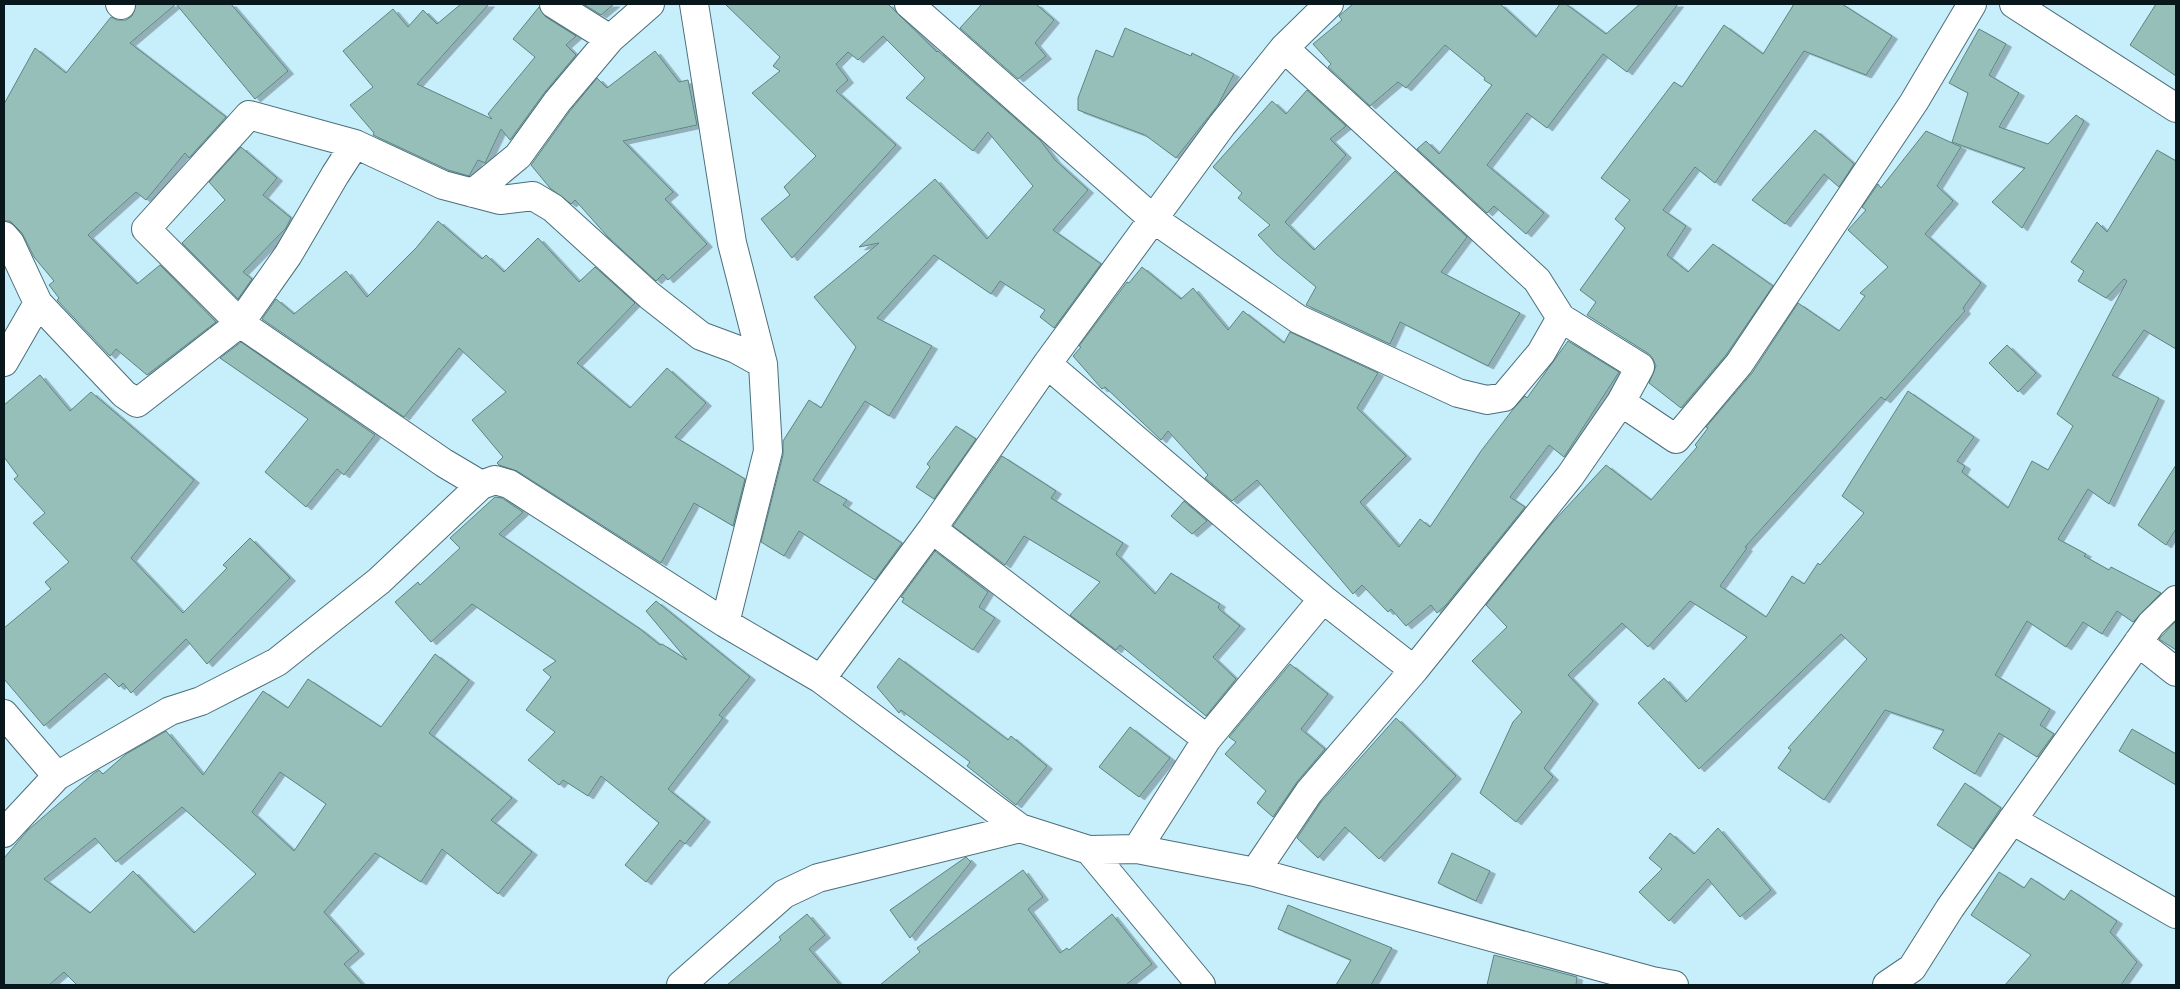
<svg xmlns="http://www.w3.org/2000/svg" width="2180" height="989" font-family="Jost,sans-serif">
<style>
.building{fill:#96bfba;stroke:#5d8480;fill-rule:evenodd;filter:url(#shadow)}
.lines{fill:none;stroke-linecap:round;stroke-linejoin:round}
.minor-casing{stroke:#4b6f7a;stroke-width:30}
.minor{stroke:#fff;stroke-width:28}
</style>
<defs>
<filter id="shadow"><feDropShadow dx="5.5" dy="3" stdDeviation="0" flood-color="#0004"/></filter>
</defs>
<rect width="100%" height="100%" fill="#c7eefb"/>
<path class="building" d="M136 4H231L288 71 255 99 176 4 130 43 226 117 189 158 185 153 146 200 136 192 88 235 137 284 160 265 216 322 147 375 116 349 110 356 57 300 59 298 49 285 54 281 34 257 22 233 10 221H4V104L35 48 66 73 111 17 117 20H126L132 16Z
M461 4H489L417 84 492 119 488 114 535 57 513 39 539 7 546 17 576 36 566 45 576 55 545 92 510 140 501 129 485 163 478 160 469 176 448 170 373 135 374 133 350 105 373 87 343 51 393 9 408 27 423 10 437 24Z
M583 4H614L601 15Z
M725 4H888L937 52 938 51 1040 140 1055 160 1088 190 1053 230 1101 264 1054 328 1040 317 1045 310 1000 281 991 294 934 255 877 318 932 346 889 416 865 401 813 480 847 500 843 505 902 543 875 580 799 531 784 556 761 542 783 455V441L809 400 821 408 856 347 814 297 879 243 859 247 935 179 987 239 1033 186 988 132 973 151 906 98 925 78 883 36 858 60 848 52 836 64 848 80 836 91 896 145 792 258 761 219 790 195 784 187 816 156 752 93 780 71 773 66 780 57Z
M982 4H1036L1054 20 1035 43 1046 56 1018 79 960 28Z
M1353 4H1500L1536 37 1560 4H1566L1606 34 1640 4H1678L1627 72 1603 54 1547 128 1527 113 1487 165 1544 213 1526 234 1494 206 1487 213 1417 149 1426 141 1439 154 1492 85 1484 80 1485 78 1445 45 1406 88 1398 82 1370 106 1328 67 1331 64 1313 44 1342 20 1339 16Z
M1794 4H1842L1892 36 1866 75 1804 51 1715 183 1695 167 1663 210 1686 226 1667 255 1688 272 1713 244 1773 286 1726 355 1681 408 1649 383 1656 366 1653 359 1649 354 1587 315 1596 302 1580 290 1625 228 1615 219 1630 200 1601 178 1674 82 1682 87 1724 25 1763 54Z
M2156 4H2176V76L2130 45Z
M1125 28 1191 56 1192 53 1234 74 1218 105 1176 158 1145 135 1078 110V98L1096 50 1113 57Z
M1979 29 2006 44 1989 75 2019 93 1999 127 2048 144 2076 115 2084 121 2022 228 1992 202 2025 168 1952 142 1968 93 1949 83Z
M655 51 679 82 688 80 697 125 623 141 673 192 665 199 707 244 668 280 663 274 656 281 608 237 575 200 571 204 550 188 531 165 569 112 597 78 607 88Z
M1307 90 1346 126 1330 139 1346 155 1285 222 1314 250 1395 171 1467 237 1441 272 1520 313 1488 366 1400 322 1390 344 1306 305 1316 287 1276 254 1258 235 1270 225 1238 198 1242 193 1213 167 1272 101 1286 114Z
M1815 130 1854 164 1839 187 1824 174 1785 224 1752 200Z
M1926 131 1961 147 1937 186 1953 201 1925 234 1981 283 1963 308 1965 311 1885 400 1881 397 1745 547 1747 548 1720 586 1766 617 1792 576 1804 584 1818 563 1820 565 1864 513 1842 496 1908 391 1974 437 1957 461 1965 466 1962 472 2008 508 2032 461 2048 470 2073 426 2057 414 2127 281 2124 279 2106 298 2078 281 2084 271 2071 262 2097 222 2107 232 2157 150 2176 161V349L2144 330 2112 375 2159 398 2109 504 2088 489 2058 539 2086 554 2084 556 2109 570 2111 567 2161 593 2133 622 2117 611 2102 634 2083 622 2066 647 2027 621 1995 675 2050 709 2040 725 2054 734 2037 757 1999 733 1975 774 1933 748 1944 730 1885 710 1824 800 1778 768 1791 750 1788 748 1867 659 1841 634 1699 769 1638 703 1664 678 1686 702 1747 637 1690 601 1648 647 1622 623 1568 675 1593 701 1544 768 1553 777 1516 822 1480 793 1513 722 1522 712 1472 661 1507 627 1486 605 1551 524 1606 465 1651 500 1697 447 1695 445 1708 428 1706 427 1752 373 1798 303 1839 331 1865 296 1860 293 1888 267 1848 230 1866 210 1862 207 1878 184 1881 188Z
M241 147 277 178 263 195 291 218 286 228 243 272 252 279 238 299 182 243 225 200 209 182Z
M438 221 482 259 486 255 504 272 538 238 579 282 595 267 635 303 577 363 630 408 667 368 706 403 675 437 745 479 733 526 694 503 661 563 517 471 499 465 497 463 503 457 472 420 506 392 459 348 404 417 262 319 276 299 294 314 346 271 367 297 416 248Z
M1142 267 1181 299 1193 288 1228 330 1243 311 1284 343 1290 332 1378 373 1357 408 1406 456 1360 502 1399 547 1420 519 1430 527 1481 451 1514 408 1525 396 1527 398 1568 341 1619 372 1564 457 1549 445 1510 497 1525 507 1446 605 1437 613 1431 605 1406 626 1391 609 1388 612 1362 585 1353 594 1257 480 1232 501 1205 478 1208 475 1168 431 1161 440 1105 387 1102 389 1073 356 1081 347 1079 346 1127 282 1129 283Z
M241 342 375 435 344 475 337 469 306 507 265 472 308 419 220 358Z
M2007 345 2036 373 2018 392 1989 363Z
M40 375 70 411 91 392 194 480 131 558 183 613 227 568 223 565 250 538 290 578 207 664 186 639 131 693 123 683 119 687 105 673 44 726 4 679V628L51 589 45 582 69 562 33 523 45 513 14 479 18 476 4 457V405Z
M956 426 976 439 934 499 916 487 930 467 927 464Z
M1002 456 1056 491 1051 498 1123 543 1116 554 1155 594 1171 573 1220 604 1218 607 1220 610 1240 626 1213 657 1236 679 1206 716 1120 645 1116 650 1070 615 1100 582 1024 536 1005 565 953 526Z
M2176 465V529L2166 545 2138 525Z
M495 497 502 498 523 512 499 534 640 629 660 645 662 644 687 660 646 611 656 601 750 677 719 715 723 718 668 789 705 819 685 844 680 840 646 882 625 865 659 823 601 776 588 796 563 780 559 785 528 760 555 732 526 710 551 677 543 670 556 661 472 604 431 642 395 602 418 582 420 585 460 548 450 538Z
M1184 501 1207 521 1192 534 1171 516Z
M935 551 988 592 979 607 995 618 973 650 902 602 904 598 901 597Z
M2176 621V650L2159 639Z
M435 654 469 680 429 733 512 798 491 820 532 852 498 894 442 849 421 882 375 853 324 912 359 951 344 964 363 985H77L64 972 49 985H4V858L28 830 93 774 99 770 103 774 126 754 166 731 203 775 263 691 288 708 308 679 381 727ZM280 772 326 804 294 851 252 812ZM182 807 256 874 194 933 133 871 90 913 44 879 95 838 116 862Z
M899 658 1008 740 1011 736 1047 766 1016 805 967 766 970 762 901 710 899 713 877 687Z
M1290 664 1328 694 1301 729 1325 749 1297 782 1273 817 1257 803 1266 791 1225 754 1236 742 1229 737Z
M1396 718 1456 776 1379 859 1345 827 1318 858 1297 838 1321 802Z
M1130 727 1170 758 1139 797 1099 767Z
M2132 729 2176 754V785L2119 751Z
M1965 783 2001 808 1973 849 1937 825Z
M1718 828 1771 890 1740 917 1708 879 1669 921 1639 892 1662 869 1649 858 1670 833 1694 854Z
M1452 853 1490 871 1476 901 1438 883Z
M966 857 971 862 910 938 890 910Z
M1023 870 1043 897 1028 909 1060 953 1067 948 1069 950 1112 914 1152 964 1126 985H880L920 952 917 948Z
M1999 872 2024 888 2031 878 2064 900 2071 890 2117 921 2110 932 2137 962 2121 985H2005L2031 955 1971 915Z
M1288 905 1392 948 1371 985H1336L1351 960 1278 929Z
M807 914 825 935 809 949 840 985H727L781 940 779 937Z
M1494 955 1577 977 1576 985H1487Z"/>
<g class="lines">
<defs>
<path id="minor" d="M120 4 121 5
M554 4 610 39
M694 4 732 243 763 364 768 451 725 623 821 679 1020 828
M909 4 1152 218 1298 319 1458 393 1487 400 1504 397 1541 353 1561 318
M2014 4 2176 108
M1284 48 1537 280 1561 318 1640 367 1621 402
M355 144 249 115 146 229 240 323 288 255 335 175 355 144 443 185 500 200 533 196 553 208 650 296 701 336 736 349 763 364
M473 193 518 156 557 102 610 39 650 4
M4 236 10 243 38 303
M4 362 38 303 124 394 137 403 240 323 444 463 481 485
M1047 364 1323 599 1414 670
M932 529 1207 739
M2138 642 2176 672
M821 679 932 529 1047 364 1222 125 1284 48 1329 4
M4 714 57 776
M2012 820 2176 914
M4 833 57 776 170 711 201 701 277 662 379 581 481 485 495 480 509 484 725 623
M1137 849 1207 739 1323 599
M1089 850 1201 985
M1255 872 1309 792 1414 670 1570 476 1621 402 1676 439 1739 364 1914 102 1972 4
M681 985 784 894 818 878 1020 828 1089 850 1137 849 1255 872 1652 981 1674 985
M1887 985 1912 968 1950 908 2151 624 2176 600"/>
</defs>
<use href="#minor" class="minor-casing"/>
<use href="#minor" class="minor"/>
</g>
<rect width="2180" height="989" fill="none" stroke="#08171c" stroke-width="10"/>
</svg>
